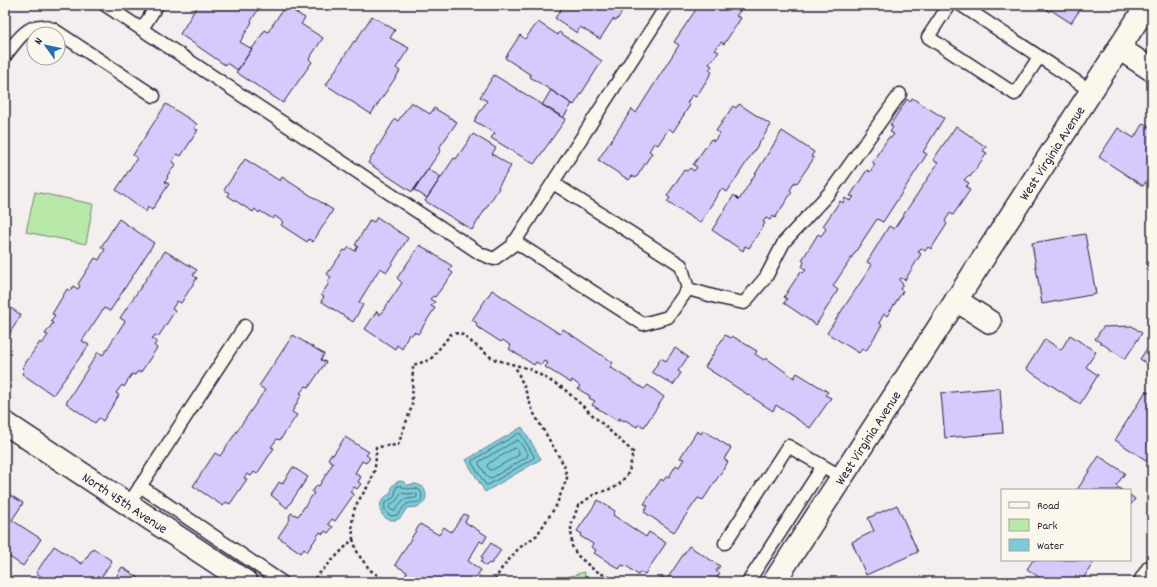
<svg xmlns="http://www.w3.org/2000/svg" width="1157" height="587" font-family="Dekko,sans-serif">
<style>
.green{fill:#b9e9a9;stroke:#6e8672}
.water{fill:#7cccd6;stroke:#588898}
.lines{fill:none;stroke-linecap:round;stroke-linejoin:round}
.shore{stroke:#466679;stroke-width:1}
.building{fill:#d6cafc;stroke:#22223b}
.service-casing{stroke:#22223b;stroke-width:15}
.minor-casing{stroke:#22223b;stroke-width:25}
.path{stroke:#22223b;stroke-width:2.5;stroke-dasharray:3 3;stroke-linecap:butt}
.service{stroke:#fbf7ec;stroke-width:12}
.minor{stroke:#fbf7ec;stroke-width:22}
.labels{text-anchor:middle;stroke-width:4;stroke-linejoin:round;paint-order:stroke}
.street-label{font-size:14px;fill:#22223b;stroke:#fbf7ec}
</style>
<rect width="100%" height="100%" fill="#f4eeef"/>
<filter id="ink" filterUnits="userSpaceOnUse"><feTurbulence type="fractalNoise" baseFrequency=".025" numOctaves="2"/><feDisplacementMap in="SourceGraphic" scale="8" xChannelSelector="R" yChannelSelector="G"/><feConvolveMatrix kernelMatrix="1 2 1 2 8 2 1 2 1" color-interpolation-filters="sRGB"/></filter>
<g filter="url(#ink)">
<path class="green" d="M35 192 93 204 86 244 26 232Z
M584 572 587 582H552Z"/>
<path class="water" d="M522 427 541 459 485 492 466 460Z
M400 481 404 482 407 485 416 484 423 487C428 494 427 504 417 507 414 508 411 507 408 508 402 511 404 519 395 520 380 522 373 502 390 494 393 487 390 484 400 481Z"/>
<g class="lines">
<path class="shore" d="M520 433 534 456V458L488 485H486L472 463V461Z
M518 440 528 454 527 457 490 479 488 478 479 464V462Z
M515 448 517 449 519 452V455L492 470H490L487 466 488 464Z
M397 486H401L407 489C412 489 417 486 421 492 425 506 414 501 407 504 403 506 401 512 398 515L391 516C385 513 384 510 385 503L394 497Z
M401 493 408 494 414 493 417 494V497C413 499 412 498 407 499 401 500 398 506 395 511L391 510 389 508 390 505 397 500Z"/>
</g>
<path class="building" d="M198 5H261L251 21 252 22 240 42 252 49 238 70 226 63 225 65 180 34Z
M564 5H627L616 21 613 19 600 39 580 27 577 33 555 18Z
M699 5H730L740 11 736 16 741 18 724 44 721 42 715 50 719 52 709 64 712 66 709 70 712 72 696 97 692 95 687 103 690 105 673 132 669 128 658 145 654 143 649 151 652 153 636 178 632 176 629 180 598 160 632 109 636 113 679 45 674 42Z
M1049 5H1083L1071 23 1051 10 1049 12 1046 9Z
M285 6 305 18 301 24 323 38 309 59 312 62 283 103 236 72 265 30 268 32Z
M372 16 395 30 390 38 409 48 396 68 400 71 371 114 326 85 354 41 355 42Z
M538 22 558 35 559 32 602 61 574 105 530 77 531 75 505 58 520 35 525 39Z
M494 75 566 119 534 164 491 138 495 133 474 121 487 101 480 97Z
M551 90 572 104 563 118 542 105Z
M912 98 944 118 923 152 927 154 883 222 877 219 833 286 838 290 816 325 784 303 787 299 784 297 801 271 803 273 806 270 802 267 804 262 802 260 818 234 821 236 826 229 823 226 840 201 843 203 845 198 850 201 854 197 850 196 867 170 870 172 875 164 872 162 889 137 891 138 894 134 890 132 893 127 890 125 907 99 910 102Z
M411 102 430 114 434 108 457 122 439 148 441 150 412 192 368 163 395 119 398 121Z
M166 104 197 124 194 129 198 130 181 156 177 154 172 162 176 164 167 176 168 177 165 182 169 184 152 210 148 207 146 212 116 190 137 158 133 155Z
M739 104 771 125 727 192 721 189 700 223 667 202 670 198 667 196 684 170 687 171 690 168 694 171 697 167 693 165 711 139 714 141 720 133 716 131 733 106 736 108Z
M1143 123 1152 128V173L1143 186 1099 157 1118 128 1134 138Z
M956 126 986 147 983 151 987 153 970 177 968 176 964 180 969 183 966 187 970 190 953 215 950 213 945 221 947 224 931 249 928 247 925 251 921 248 918 252 921 254 905 280 901 278 899 280 903 284 900 289 903 291 887 316 884 314 879 323 882 325 866 351 862 349 859 353 827 333 872 265 867 262 889 226 894 229 938 163 933 160Z
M782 131 814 152 811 157 814 158 797 183 795 182 790 190 792 192 775 218 773 216 770 220 766 218 763 222 765 223 749 248 745 246 743 251 712 230 734 195 739 200Z
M473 134 496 148 492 154 511 166 498 187 499 188 472 230 425 201 454 158 456 159Z
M245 159 280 181 282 177 333 210 313 242 309 239 307 242 281 225 283 222 275 216 273 219 260 211 259 213 255 209 253 212 228 196 229 193 224 190Z
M428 169 441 177 427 198 414 190Z
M377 217 408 238 387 272 380 268 359 302 363 305 353 322 321 301 324 297 321 295 329 283 327 282 331 277 327 274 344 250 346 251 349 247 355 251 358 246 355 245 370 220 374 222Z
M119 219 154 243 110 311 104 308 82 341 89 345 53 395 22 374 24 370 22 368 40 342 42 344 48 335 45 334 53 323 51 321 55 315 52 314 67 289 70 291 73 286 78 289 80 286 78 284 95 258 99 260 105 249 101 247Z
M1085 234 1096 294 1042 304 1032 243Z
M420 245 452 266 449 270 453 273 435 297 433 296 430 299 435 302 431 306 435 308 418 334 414 332 411 336 409 334 402 349 397 345 395 349 365 329 377 311 380 315 402 283 397 278Z
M165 251 197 270 193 275 197 278 181 303 177 301 172 309 175 311 158 337 155 335 152 339 157 342 154 345 157 348 141 372H137L135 375 132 374 124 387 122 385 116 393 119 395 103 421 99 418 95 423 66 403 98 352 103 355 125 321 120 318Z
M492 290 560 334 563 329 613 363 610 367 644 389 648 385 664 397 644 427 639 424 637 427 625 420 624 421 619 418 618 421 592 405 595 401 589 398 590 396 578 389 580 386 572 380 571 383 545 367 548 363 544 361 541 365 536 362 534 365 509 349 511 346 503 340 501 342 476 326 477 323 472 320Z
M5 304 21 315 5 341Z
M1132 326 1142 333 1125 359 1095 339 1103 327Z
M293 335 324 354 321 360 326 362 309 387 306 386 300 393 302 394 292 412 297 415 280 440 277 439 271 447 274 448 257 474 254 472 251 476 247 474 244 478 247 479 230 504 226 502 223 506 193 486 215 453 220 456 265 390 259 386Z
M725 335 731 338 732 336 757 351 755 354 764 360 766 358 794 378 797 373 828 392 825 395 831 398 810 428 776 405 773 411 705 367Z
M1070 335 1096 352 1086 367 1098 375 1080 404 1026 369 1045 339 1061 350Z
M1152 341V367L1140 359Z
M675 348 688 357 678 371 681 373 673 385 652 372 661 358 666 361Z
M1000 388 1003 433 945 438 941 393Z
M1146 391 1152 395V464L1115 440Z
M703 430 731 448 724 459 728 462 703 500 698 498 674 532 644 512 648 506 644 504 661 479 663 481 667 476 669 477 676 465 679 467 684 459 680 458 697 431 701 434Z
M345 437 369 452 366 455 370 458 366 463 362 461 355 473 361 477 358 482 361 484 357 489 354 487 350 492 354 494 335 521 332 519 328 524 333 527 328 533 325 531 323 534 320 532 307 552 304 549 301 553 278 537 290 519 289 517 291 513 298 516 314 493 312 492 317 485 319 486 333 463 328 459 331 454 333 455Z
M1099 456 1125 473 1116 486 1122 490H1077Z
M293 467 308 477 287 508 271 495 279 482 282 484Z
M7 493 23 503 12 520 41 539 23 566 5 554V496Z
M1130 495 1135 499 1130 506Z
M598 500 615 511 613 515 646 537 649 532 666 543 645 574 640 572 638 575 628 567 622 565 619 569 594 553 596 550 591 547 593 544 580 536 582 534 577 531Z
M897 505 918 552 866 575 852 542 874 531 868 518Z
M464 514 468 516 465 522 487 536 483 543 480 541 468 561 481 570 472 582H408L404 579 407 572 395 565 420 524 439 535 444 527 451 532Z
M491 543 501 550 491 564 489 563 486 566 481 562 483 558 481 557Z
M54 546 82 564 93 548 112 561 98 582H50L36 573Z
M689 546 720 566 716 571 720 573 714 582H659L662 577 667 579Z
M1033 560H1095L1081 582H1046L1027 569Z
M122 567 139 578 136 582H113Z"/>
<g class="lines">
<defs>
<path id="service" d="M105 5 457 238 481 254 494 259 512 246 667 5
M949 5 928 37 1015 94 1039 57
M961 5 1091 91
M142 29 157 5
M5 56C14 45 25 26 41 26 45 26 49 28 53 29L154 96
M514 241 643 324 668 317 688 289 681 265 553 183
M688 289 720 298 744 303 766 277 784 242 831 191 900 94
M140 486 282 582
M128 505 245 326
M725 543 788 446 842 477
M748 582 823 466"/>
<g id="minor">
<path d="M1119 48 1152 70"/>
<path d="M956 300 990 322"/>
<path id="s1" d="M5 423 246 582"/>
<path id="s2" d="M774 582 1147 5"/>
<path d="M1145 582 1152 571"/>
</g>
</defs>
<use href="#service" class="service-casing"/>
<use href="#minor" class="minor-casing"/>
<path class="path" d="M353 539 358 554 370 570 388 582
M303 582 316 577 353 539C352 525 351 512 359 500 363 493 369 486 372 478 376 468 376 457 376 447L398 445 412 406 413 365 430 360 451 334 460 333 493 359 530 369 563 388 633 452 629 472 618 486 593 495 578 506 571 526 572 546 577 555 594 570 619 582
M499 582 494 581 502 568 519 548 537 535 556 506 567 478 564 465 533 412 525 389 515 366"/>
<use href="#service" class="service"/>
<use href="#minor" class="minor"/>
</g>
</g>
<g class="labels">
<g class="street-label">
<text dy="5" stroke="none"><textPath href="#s2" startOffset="511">West Virginia Avenue</textPath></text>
<text dy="5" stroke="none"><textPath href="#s2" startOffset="172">West Virginia Avenue</textPath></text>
<text dy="5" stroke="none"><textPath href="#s1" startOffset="144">North 45th Avenue</textPath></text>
</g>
</g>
<rect width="1157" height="587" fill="none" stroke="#fbf7ec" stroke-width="20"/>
<rect x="10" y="10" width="1137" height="567" fill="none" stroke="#22223b" stroke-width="1.5" filter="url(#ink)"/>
<rect x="1001" y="489" width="130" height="72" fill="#fbf7ec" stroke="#a4a2a5"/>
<rect x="1009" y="502" width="20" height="6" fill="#fbf7ec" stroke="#a4a2a5"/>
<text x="1037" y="509" font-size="12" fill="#22223b">Road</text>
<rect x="1009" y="519" width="20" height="12" fill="#b9e9a9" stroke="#a4a2a5"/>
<text x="1037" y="529" font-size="12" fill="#22223b">Park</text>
<rect x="1009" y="539" width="20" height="12" fill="#7cccd6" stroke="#a4a2a5"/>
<text x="1037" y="549" font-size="12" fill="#22223b">Water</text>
<g transform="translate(46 46) rotate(303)"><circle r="19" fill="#fbf7ec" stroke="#a4a2a5"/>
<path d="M0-3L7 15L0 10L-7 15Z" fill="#1f6fb2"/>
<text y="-6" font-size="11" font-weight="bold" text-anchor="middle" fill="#22223b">N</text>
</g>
</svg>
